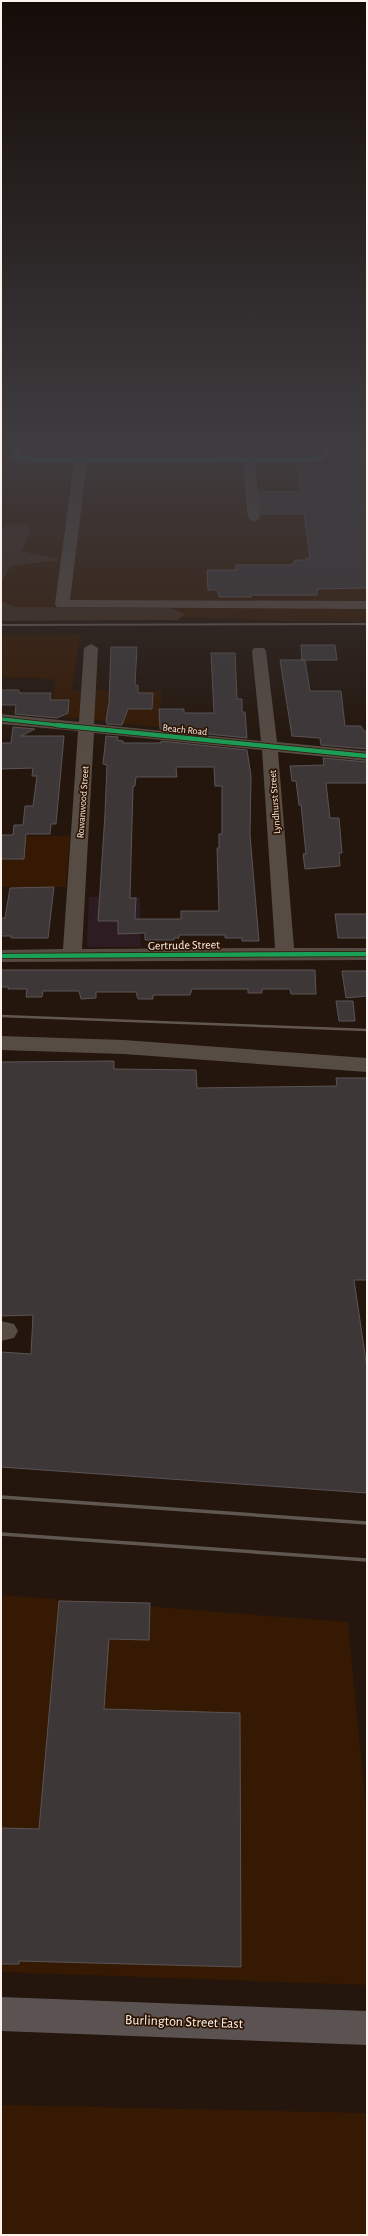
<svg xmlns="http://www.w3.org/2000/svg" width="368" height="2236" font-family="'Alegreya Sans',sans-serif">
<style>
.commercial{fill:#2d1d23}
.built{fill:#351903}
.green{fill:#412d20}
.building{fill:#3d3738;stroke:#5a5456;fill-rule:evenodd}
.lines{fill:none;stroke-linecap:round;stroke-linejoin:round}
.minor{fill:#564c44;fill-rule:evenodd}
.major{fill:#5b5252;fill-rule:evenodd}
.rail-far2{stroke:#605750;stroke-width:2}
.rail-far1{stroke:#605750;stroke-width:2.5}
.rail{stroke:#605750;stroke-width:3.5}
.cycleway-far1-casing{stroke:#2e1503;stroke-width:5}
.cycleway-casing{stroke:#2e1503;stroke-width:6}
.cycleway-far1{stroke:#1a9f57;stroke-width:3.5}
.cycleway{stroke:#1a9f57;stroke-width:4.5}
.labels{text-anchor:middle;stroke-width:3.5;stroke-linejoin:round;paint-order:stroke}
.far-street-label{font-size:10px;fill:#fdf2eb;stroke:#2e1503}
.street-label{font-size:12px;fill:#fdf2eb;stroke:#2e1503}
.near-street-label{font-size:14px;fill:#fdf2eb;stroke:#2e1503}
</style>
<rect width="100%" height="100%" fill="#24160d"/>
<path class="commercial" d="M89 897H140L141 947H87Z"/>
<path class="built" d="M1 443H8L9 456 88 454 89 443H215L217 465 334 461 332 443H367V621H287L1 612Z
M1 635H80L72 690 161 691V727L51 716 55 679 1 677Z
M1 836H70L66 887H1Z
M1 1595 348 1622 367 1819V1985L1 1972Z
M1 2105 367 2113V2235H1Z"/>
<path class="green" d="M8 524 30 525V534L21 551 60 560 11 566 1 582V529Z
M1 601 16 607 171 608 185 614 178 620 1 621Z"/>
<path class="building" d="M344 443H367V504H364L367 520V588L317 589V595H251V597H219L218 590H208L207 570H236V565H292L295 560H307L306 558H310L304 514H261L259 492H301L297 466 348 464Z
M301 645H335L337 660H302Z
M111 647H137L135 685H138V693H153L152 709H128L122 725 107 724 106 720 109 703Z
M211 653H235L237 699H242V712H245L247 738 160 729 159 709H184V713H214Z
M280 660H305L310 691H341L345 726H361L364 731H367V749L321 745 320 738 292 736Z
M1 690H19V693H51L50 700H69L68 713 57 718 15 714 16 705H1Z
M13 727 35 729 21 736H64L56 824H51L50 834H26L24 859H1V835H13L14 825H23L25 806H33L37 776H32L33 768 1 769V743H11Z
M106 736 118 737 117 740 123 741V743H161V741L247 750 251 776 250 835 259 941H242V938H225V935H179V938H174V940H145V933L118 934V921H98L105 814 107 765 103 764ZM176 767H214L215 786H222V834H219V848H217L219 911H181V919H135L136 898H130L133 786H135L136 777H177Z
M323 758 367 762V783H326L330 818H339L342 853H339L340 866 305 869 303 854H306L301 805H299L296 781H292L290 766 324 765Z
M54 887 48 938H11V936H1V918H5L10 888Z
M335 914H367V938H338Z
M1 970H315L316 994H291L290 989H262V993H248V989H192L190 995H153V999H138L136 992H96V998L81 999 79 991H43L42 997H26L27 989H8L9 987H1Z
M342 971H367V996L346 998Z
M336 1001H353L355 1021H339Z
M114 1061V1069L196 1070 197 1088 337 1086 336 1078H367V1280H354L367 1368V1493L1 1467V1352L31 1354 33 1315 1 1316V1062Z
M59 1601 150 1603 149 1640 109 1639 104 1709 240 1713 241 1967 19 1961V1964H1V1828L39 1829Z"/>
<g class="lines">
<path class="minor" d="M11 443H23V454L30 455H314L322 452 320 443H332L334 454 316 463H255L260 518 254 522 248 518 243 463H87L70 600 367 601V609L57 607 55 604 74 463H30L13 459Z
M91 644 98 648 94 724 261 741 252 651 254 648H264L266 651 277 742 367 751V761L278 752 294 948H367V960L1 962V950L63 949 78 731 1 724V714L79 722 84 648ZM94 733 262 750 275 948 82 949Z
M1 1036 124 1040 367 1058V1072L124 1054 1 1050Z
M1 1321 14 1324 18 1331 14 1338 1 1341Z"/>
<path class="major" d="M1 1997 367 2011V2045L1 2031Z"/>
<path class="rail-far2" d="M1 625 367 624"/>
<path class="rail-far1" d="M1 1016 367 1030"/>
<path class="rail" d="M1 1497 367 1523
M1 1534 367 1560"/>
<defs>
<path id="cycleway-far1" d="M17 443V456L30 459H316L328 454 326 443
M1 719 66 726"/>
<path id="cycleway" d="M56 725 367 756
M1 956 367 954"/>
</defs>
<use href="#cycleway-far1" class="cycleway-far1-casing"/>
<use href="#cycleway" class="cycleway-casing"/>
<use href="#cycleway-far1" class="cycleway-far1"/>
<use href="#cycleway" class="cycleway"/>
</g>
<linearGradient id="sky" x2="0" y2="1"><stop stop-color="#140c07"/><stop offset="0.59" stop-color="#3f3c40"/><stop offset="1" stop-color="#3f3c40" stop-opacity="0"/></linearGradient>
<rect width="368" height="756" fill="url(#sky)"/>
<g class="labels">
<g class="far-street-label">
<text transform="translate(185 729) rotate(6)" y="4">Beach Road</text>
<text transform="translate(82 802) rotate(-86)" y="4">Rowanwood Street</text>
<text transform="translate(274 802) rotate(-94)" y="4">Lyndhurst Street</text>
</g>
<g class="street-label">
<text transform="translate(184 945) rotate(-1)" y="4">Gertrude Street</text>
</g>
<g class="near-street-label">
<text transform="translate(184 2021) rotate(2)" y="5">Burlington Street East</text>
</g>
</g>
<rect width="368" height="2236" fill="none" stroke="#fdf2eb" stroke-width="4"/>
</svg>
